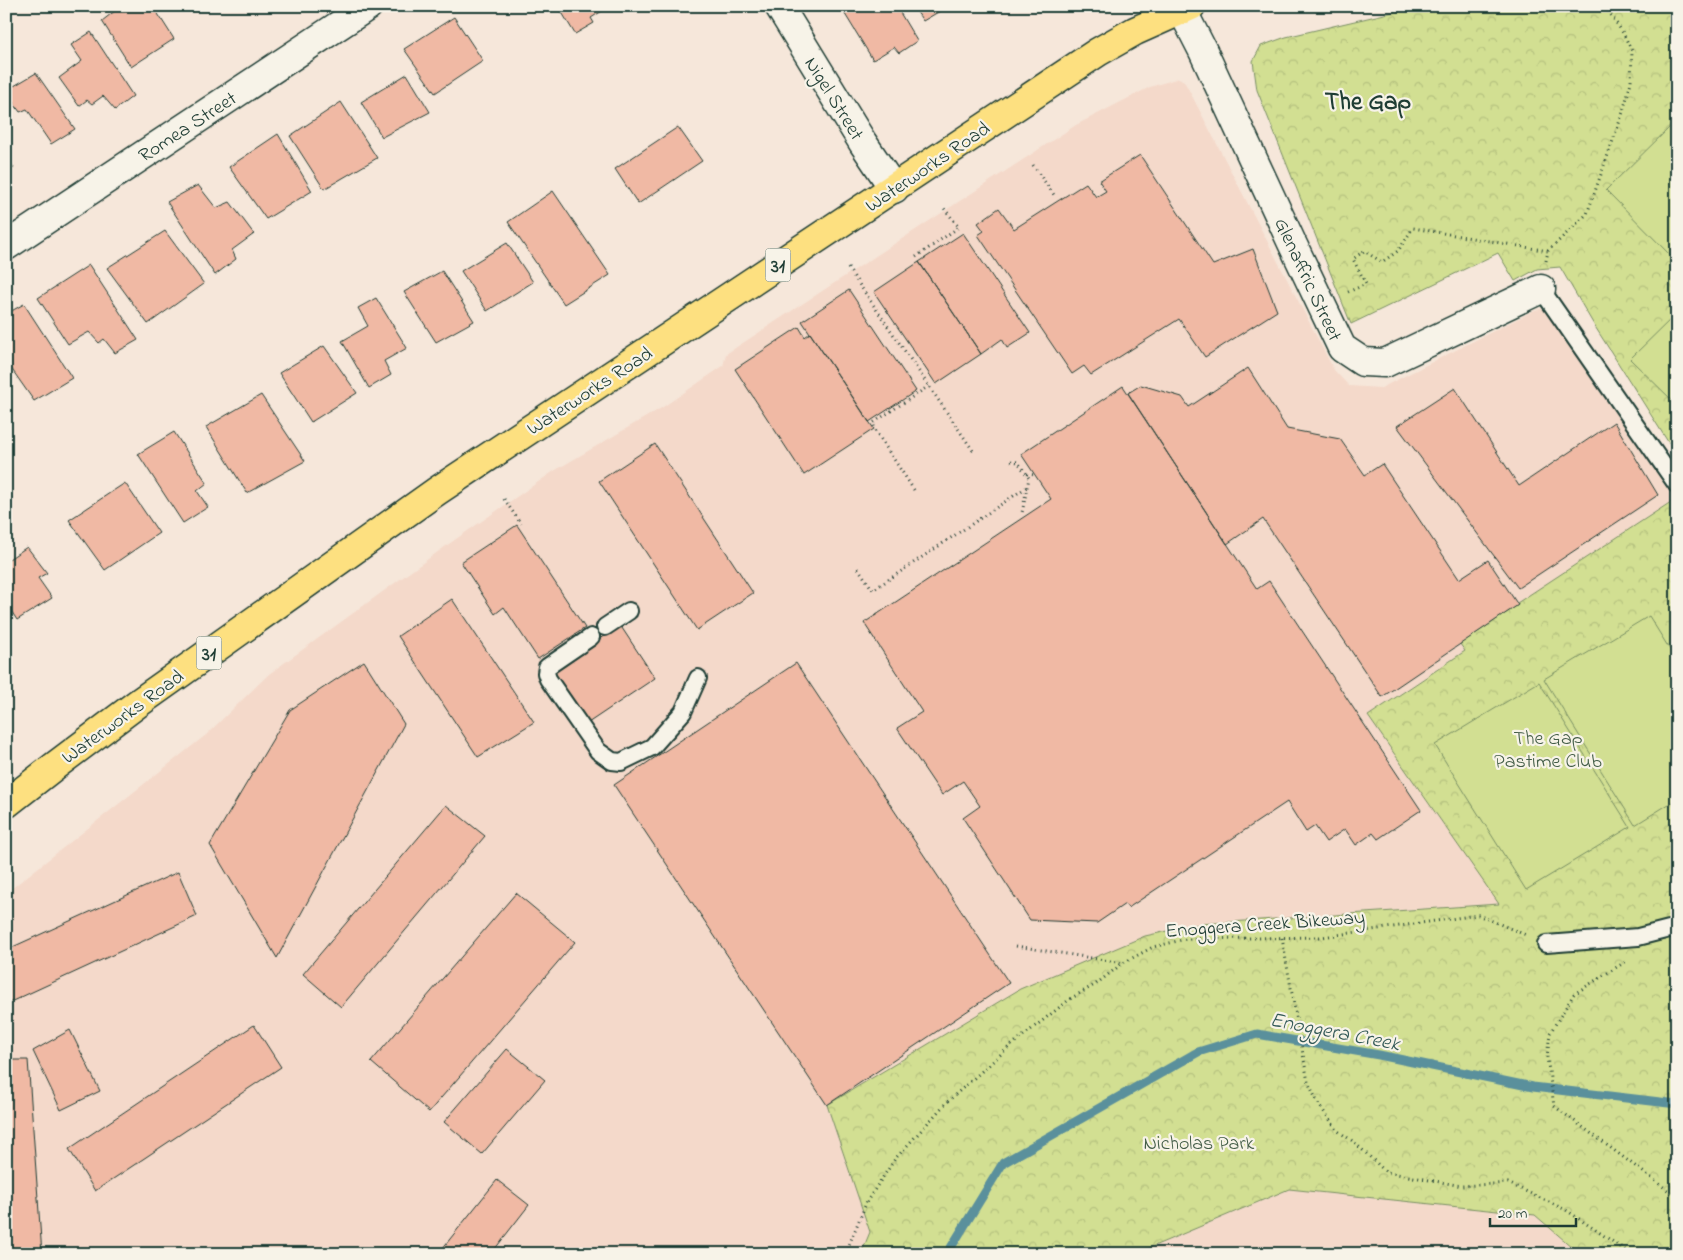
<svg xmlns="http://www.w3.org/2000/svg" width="1683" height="1260" font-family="'Indie Flower',sans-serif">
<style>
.built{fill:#f4d9ca}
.forest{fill:url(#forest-crowns);stroke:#788e63}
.pitch{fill:#d2df92;stroke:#788e63}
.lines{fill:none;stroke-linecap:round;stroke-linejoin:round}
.stream{stroke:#5a909c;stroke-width:9}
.building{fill:#f0b9a4;stroke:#1f3d34}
.service-casing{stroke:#1f3d34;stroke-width:20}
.minor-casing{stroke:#1f3d34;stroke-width:31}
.primary-casing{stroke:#1f3d34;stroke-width:31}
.path{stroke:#1f3d34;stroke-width:3;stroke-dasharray:1 4;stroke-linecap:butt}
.service{stroke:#f7f3e8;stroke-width:16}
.minor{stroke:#f7f3e8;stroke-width:28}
.primary{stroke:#fde080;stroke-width:28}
.labels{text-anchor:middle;stroke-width:4.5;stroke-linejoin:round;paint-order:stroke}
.shield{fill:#f7f3e8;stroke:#60746a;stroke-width:1}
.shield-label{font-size:19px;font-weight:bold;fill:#1f3d34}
.street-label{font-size:20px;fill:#1f3d34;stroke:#f7f3e8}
.park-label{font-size:20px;fill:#435d47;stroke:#f7f3e8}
.water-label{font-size:21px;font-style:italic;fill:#335957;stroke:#f7f3e8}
.district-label{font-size:25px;font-weight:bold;fill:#1f3d34;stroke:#f7f3e8}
</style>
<defs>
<pattern id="forest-crowns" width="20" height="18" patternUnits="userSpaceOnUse" patternTransform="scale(1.25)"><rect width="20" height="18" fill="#d2df92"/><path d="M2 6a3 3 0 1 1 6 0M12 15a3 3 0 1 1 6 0" fill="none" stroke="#b4c07e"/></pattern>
</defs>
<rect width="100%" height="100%" fill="#f6e7da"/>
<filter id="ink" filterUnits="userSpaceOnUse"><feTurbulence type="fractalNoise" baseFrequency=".02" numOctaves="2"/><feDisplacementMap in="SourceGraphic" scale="10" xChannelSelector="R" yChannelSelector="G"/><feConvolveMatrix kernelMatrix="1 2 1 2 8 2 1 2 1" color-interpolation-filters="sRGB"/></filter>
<g filter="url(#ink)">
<path class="built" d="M1179 78 1184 81 1190 92 1334 370 1349 386 1381 388 1535 310 1544 308 1552 314 1676 499 1518 603V605L1461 644 1465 651 1368 716 1500 904 1200 924 827 1105 871 1232 861 1254H6V893L206 735 269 674 446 546 554 471 663 407 723 366 726 354 1076 125 1150 87Z
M1289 1189 1535 1215 1580 1254H1135Z"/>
<path class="forest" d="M1419 6H1677V456L1594 325 1560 267 1537 269 1515 281 1498 253 1351 324 1257 90 1253 61 1261 46 1286 37Z
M1677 498V1254H1580L1535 1215 1289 1189 1135 1254H861L870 1232 827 1105 1020 989 1145 936 1200 924 1499 904 1368 716 1465 651 1460 644 1518 605 1517 603Z"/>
<path class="pitch" d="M1675 122 1677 124 1676 261 1606 190Z
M1677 313V405L1630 359Z
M1649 616 1677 661V799L1635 825 1544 679Z
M1539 682 1630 827 1526 890 1435 745Z"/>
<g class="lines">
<path class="stream" d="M947 1254 1003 1163 1198 1052 1257 1034 1379 1055 1533 1087 1677 1104"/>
</g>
<path class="building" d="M114 6H153L174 39 131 67 102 21 116 10Z
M558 6H610L591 18 594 23 575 34Z
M840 6H896L917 41 899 53 894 47 873 60Z
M913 6H943L945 8 923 21Z
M454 17 483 61 435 93 404 49Z
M91 32 133 96 115 110 103 96 92 104 87 100 79 106 59 78 82 61 71 45Z
M6 73 14 86 36 73 75 129 51 144 27 109 20 112 10 98 6 101Z
M407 74 430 112 382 137 361 102Z
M341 102 377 158 324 189 290 136Z
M678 127 702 161 638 204 615 169Z
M278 134 312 191 266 219 229 167Z
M1140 155 1213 265 1253 249 1277 311 1205 357 1179 319 1091 375 1084 366 1072 374 978 235 984 231 978 223 999 208 1014 229 1086 183 1096 197 1106 191 1099 181Z
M6 156 14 168 6 173Z
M198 185 216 208 230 202 254 234 232 250 236 259 215 275 167 202Z
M553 191 610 275 564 304 508 222Z
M165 231 204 284 148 324 107 268Z
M963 233 1030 333 1007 348 1002 339 981 354 919 262Z
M507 243 533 282 487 311 461 271Z
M919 262 981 354 936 384 874 292Z
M89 265 138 340 115 353 104 339 99 343 89 332 68 344 38 298Z
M442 271 474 321 436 342 404 292Z
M849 290 916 391 869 422 802 321Z
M376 298 407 348 384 361 391 375 369 388 342 341 368 326 358 308Z
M24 304 72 378 34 401 6 361V314Z
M799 327 805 337 810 333 874 429 804 475 735 369Z
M324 346 357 393 311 422 279 373Z
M1248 368 1287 429 1340 439 1365 475 1382 464 1459 579 1488 560 1518 605 1382 697 1263 519 1227 544 1128 393 1141 385 1182 397 1189 407Z
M1123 386 1257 589 1269 581 1421 810 1378 839 1373 833 1356 845 1345 829 1326 842 1315 826 1306 832 1287 802 1128 908 1125 904 1097 923 1030 920 963 818 980 806 963 781 942 795 897 728 922 712 864 623 1051 499 1021 454Z
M1455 388 1519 486 1614 422 1658 495 1518 588 1397 426Z
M261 395 305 461 247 493 206 427Z
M174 432 207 483 197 491 208 507 183 523 138 454Z
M655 444 753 593 697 630 599 481Z
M125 483 159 533 105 570 69 520Z
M517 525 585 628 538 659 504 607 495 614 461 562Z
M27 547 47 573 38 578 52 598 17 620 6 603V561Z
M452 599 534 722 478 757 398 636Z
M620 625 655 678 588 723 552 671Z
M364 661 404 724 277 958 210 845 290 710Z
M796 663 1009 983 827 1105 614 785Z
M446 805 485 836 341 1007 303 974Z
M178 872 197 916 6 1004V950Z
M516 893 575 942 429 1112 371 1062Z
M254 1025 281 1067 95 1191 69 1149Z
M70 1030 100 1091 61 1110 33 1051Z
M507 1049 545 1080 482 1154 444 1122Z
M6 1060H28L42 1254H6Z
M497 1180 529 1205 491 1254H447L442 1249Z"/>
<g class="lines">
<defs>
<path id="service" d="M1541 289 1677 485
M605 627 629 611
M591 637 547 667 546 673 548 679 598 751 612 761 621 762 652 747 683 712 698 678
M1546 944 1638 937 1677 927"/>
<path id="minor" d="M779 6 863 143 894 189
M1182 10 1203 51 1292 243 1342 348 1363 362 1385 363 1541 289
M6 246 368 6"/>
<path id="primary" d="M6 804 56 765 137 704 437 491 1098 52 1135 31 1191 6"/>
</defs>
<use href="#service" class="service-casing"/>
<use href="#minor" class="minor-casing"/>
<use href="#primary" class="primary-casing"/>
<path class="path" d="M1033 165 1054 195
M916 257 959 227 943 207
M1546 261 1548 251 1587 214 1623 112 1631 82 1632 51 1623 33 1605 6
M848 268 974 452
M1348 292 1366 284 1353 259 1364 251 1382 262 1398 251 1413 228 1548 251
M1011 461 1018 462 1029 478 1022 513
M1027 474 1035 475
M914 490 876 432 873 423 929 386
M504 499 521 524
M858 568 873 590 1027 487
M1282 938 1308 1082 1319 1105 1338 1131 1354 1142 1386 1172 1462 1186 1508 1183 1566 1210 1631 1254
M1016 946 1123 963
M1625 962 1574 994 1550 1033 1547 1057 1554 1106 1677 1197
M848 1254 849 1245 867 1201 895 1159 946 1103 1009 1047 1070 999 1096 984 1123 963 1153 947 1186 939 1322 937 1478 915 1526 935"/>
<use href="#service" class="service"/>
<use href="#minor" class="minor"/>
<use href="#primary" class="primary"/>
</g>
</g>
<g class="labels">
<g class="shield">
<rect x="765.5" y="248.5" width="25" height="33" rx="4"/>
<rect x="196.5" y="636.5" width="25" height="33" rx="4"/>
</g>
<g class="shield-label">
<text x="778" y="272">31</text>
<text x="209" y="660">31</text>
</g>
<g class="street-label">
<text transform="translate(835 98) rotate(58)" y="7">Nigel Street</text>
<text transform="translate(187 126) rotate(-33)" y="7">Romea Street</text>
<text transform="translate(927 166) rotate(-34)" y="7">Waterworks Road</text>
<text transform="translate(1309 279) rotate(65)" y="7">Glenaffric Street</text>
<text transform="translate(589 390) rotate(-33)" y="7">Waterworks Road</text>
<text transform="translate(122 716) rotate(-36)" y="7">Waterworks Road</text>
<text transform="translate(1265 923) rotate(-4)" y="7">Enoggera Creek Bikeway</text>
</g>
<g class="park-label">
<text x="1548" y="744">The Gap<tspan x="1548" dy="23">Pastime Club</tspan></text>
<text x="1199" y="1149">Nicholas Park</text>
</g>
<g class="water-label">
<text transform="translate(1335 1031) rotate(11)" y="7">Enoggera Creek</text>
</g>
<g class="district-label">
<text x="1368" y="109">The Gap</text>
</g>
</g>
<rect width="1683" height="1260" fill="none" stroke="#f7f3e8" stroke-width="25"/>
<rect x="12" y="12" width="1658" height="1235" fill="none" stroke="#1f3d34" stroke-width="2" filter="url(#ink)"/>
<path d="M1490 1218v8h86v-8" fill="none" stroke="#1f3d34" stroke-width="2.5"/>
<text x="1498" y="1218" font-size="15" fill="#1f3d34" stroke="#f7f3e8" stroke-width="4" paint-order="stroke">20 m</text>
</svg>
